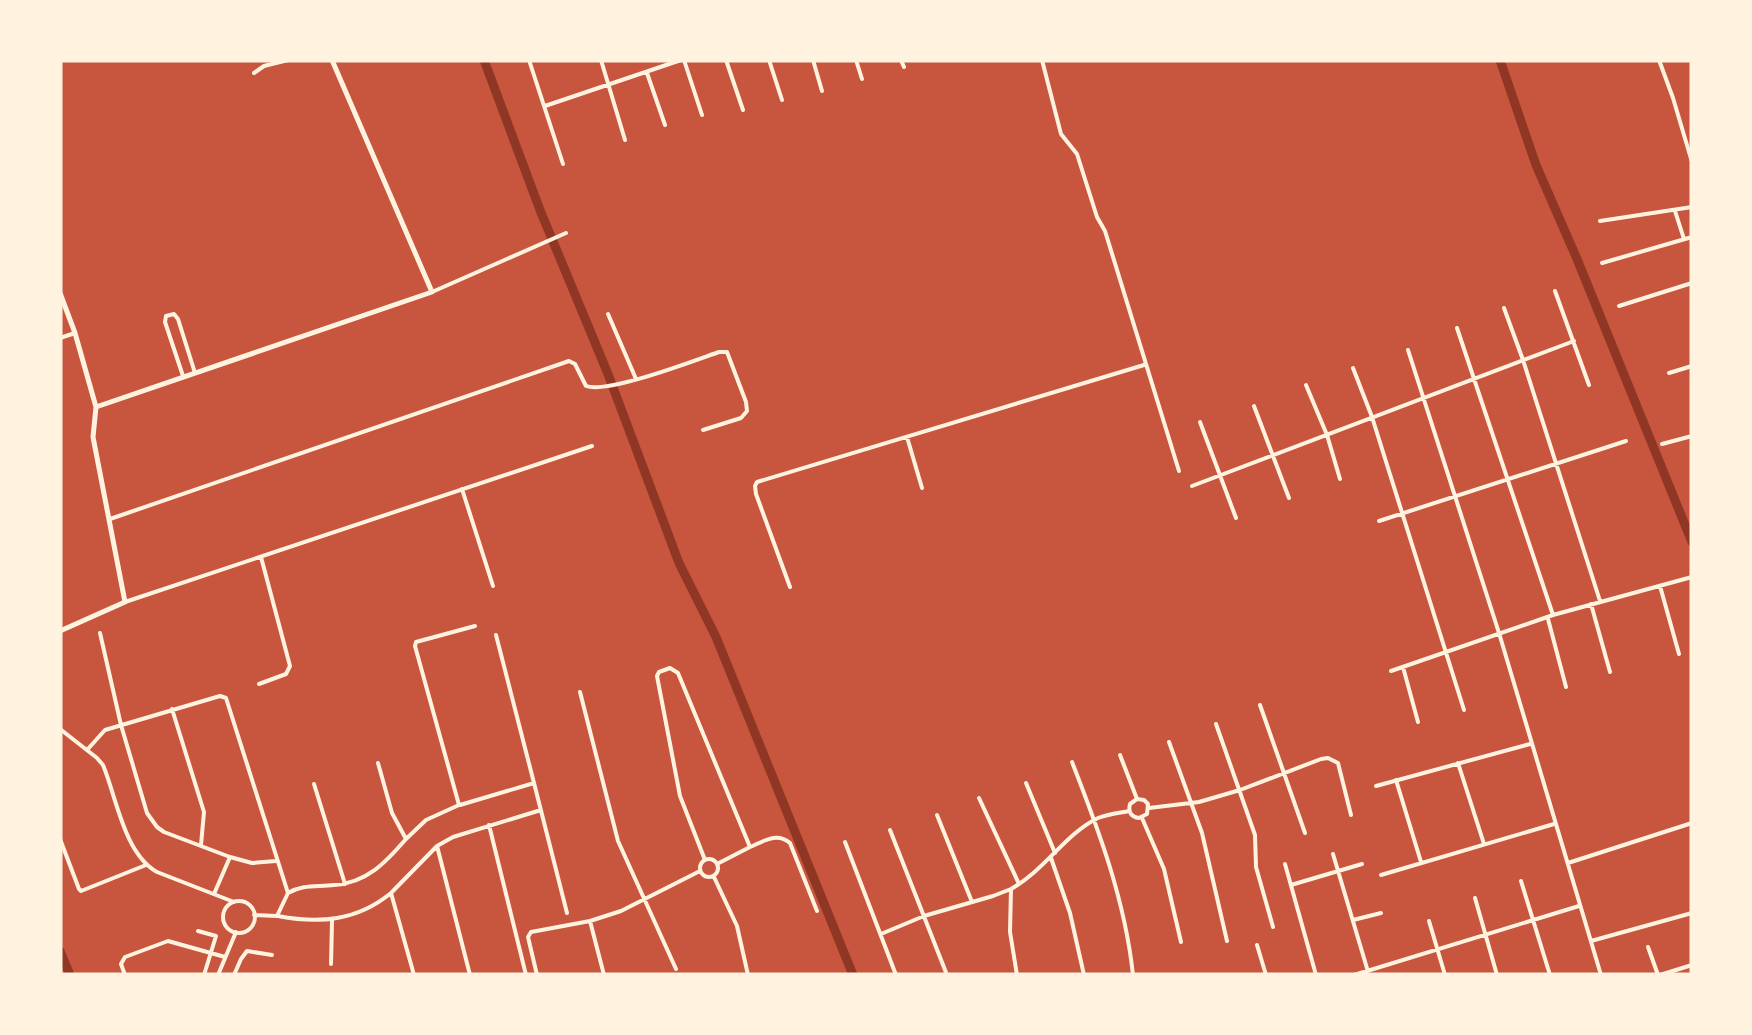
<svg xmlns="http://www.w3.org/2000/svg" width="1752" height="1035" font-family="Lato,sans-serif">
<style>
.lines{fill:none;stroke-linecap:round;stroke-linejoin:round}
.canal{stroke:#8f3625;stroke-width:9}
.minor{stroke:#fff3e0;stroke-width:4}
.tertiary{stroke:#fff3e0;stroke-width:5}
</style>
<rect width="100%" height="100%" fill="#c8553d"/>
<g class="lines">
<path class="canal" d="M484 60 540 210 608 374 679 563 716 637 853 975
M1500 60 1536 165 1577 259 1692 542
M60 951 70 975"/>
<path class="minor" d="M529 60 563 164
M601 60 625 140
M684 60 702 115
M726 60 743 110
M769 60 782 100
M813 60 822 91
M856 60 862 79
M901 60 904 67
M1042 60 1061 134 1077 154 1097 217 1105 231 1179 471
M1659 60 1673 98 1692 162
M254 73 264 66 288 60
M647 73 665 125
M545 106 681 60
M1675 211 1684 239
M1600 221 1692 207
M1602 263 1692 237
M1555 291 1589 385
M432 292 566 233
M1619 306 1692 283
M1504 308 1523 360 1600 601
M608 314 636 379
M1457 328 1553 615
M60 338 75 333
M1408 350 1499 633 1601 975
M1353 368 1372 417 1464 710
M1669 373 1692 366
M183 376 165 322 166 316 174 314 178 319 195 373
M1306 385 1327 435 1340 479
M1254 406 1289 498
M1200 422 1236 518
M907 437 922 488
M1662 444 1692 436
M1192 486 1574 341
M462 489 493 586
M110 519 569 361 575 364 586 386C607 394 693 361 719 352H727L746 402 747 411 741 418 703 430
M1379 521 1626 441
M1660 586 1679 654
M790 587 756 494 755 486 757 482 1144 365
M125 602 592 446
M1591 604 1610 672
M1548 619 1566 687
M100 633 121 725 147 813 157 827 164 832 230 857 252 863 276 861
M1403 667 1418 722
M1391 671 1553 615 1692 577
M259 684 286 674 290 666 261 557
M580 692 618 841 676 969
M1260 705 1305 833
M172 709 204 812 201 845
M1216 724 1255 835 1256 867 1273 927
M60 729 97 758 103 765C117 799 124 853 157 872L234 902
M1169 742 1202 833 1227 941
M87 750 105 730 220 696 226 698 288 893 277 916 254 915
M1120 755 1137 799 1144 800 1148 804 1147 814 1139 818C1131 817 1128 812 1130 804L1137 799
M1072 762C1099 831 1125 900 1133 975
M1458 763 1484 844
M1396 780 1421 862
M534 783 567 913
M1026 783 1055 853
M314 784 345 884
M1376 786 1530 744
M979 798 1019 884
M460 805 534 783 496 635
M1149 808 1199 802 1240 790 1321 759 1328 758 1338 763 1351 815
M937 815 972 902
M1142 818 1164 869 1181 942
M489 825 526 975
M890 830 947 975
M60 839 79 889 81 891 146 865
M406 839 426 820 459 805 415 646 416 642 475 626
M845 842 896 975
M750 847C764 841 777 832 790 843L817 911
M1333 854 1369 975
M1051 858 1070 913 1084 975
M700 868a9 9 0 1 1 18 0a9 9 0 1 1-18 0Z
M705 860 680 796 657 676 659 672 670 668 678 673 750 847 717 864
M1568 863 1692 823
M1285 864 1316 975
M1381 875 1554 824
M714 877 737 926 748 975
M1521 881 1550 975
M1291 885 1362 864
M392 892 437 846
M288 893C303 884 317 887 334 885 367 883 386 862 406 839L392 813 378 763
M214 894 230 857
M1475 898 1497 975
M223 917a16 16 0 1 1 32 0a16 16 0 1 1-32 0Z
M278 916C319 924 357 921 391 893L414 975
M1353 920 1381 913
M590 921 604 975
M1429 921 1445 975
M198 931 216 936 204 975
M881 934 924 916 993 896 1011 889
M1591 941 1692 913
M1257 945 1266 975
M1648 947 1658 975
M331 964 332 921
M125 975 121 964 125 957 168 941 225 957
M218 975 236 932
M234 975 241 959 247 951 272 955
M470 975 437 846 453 837 541 810
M537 975 528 937 531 932 590 921 621 911 700 871
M1017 975 1010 932 1011 889C1045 870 1065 834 1098 818 1108 814 1119 813 1129 811
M1354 975 1579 906
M1660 975 1692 965"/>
<path class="tertiary" d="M60 293 75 333 96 407 93 437 125 602 60 631
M96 407 432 292 332 60"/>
</g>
<rect width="1752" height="1035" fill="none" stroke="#fff3e0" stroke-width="125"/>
</svg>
